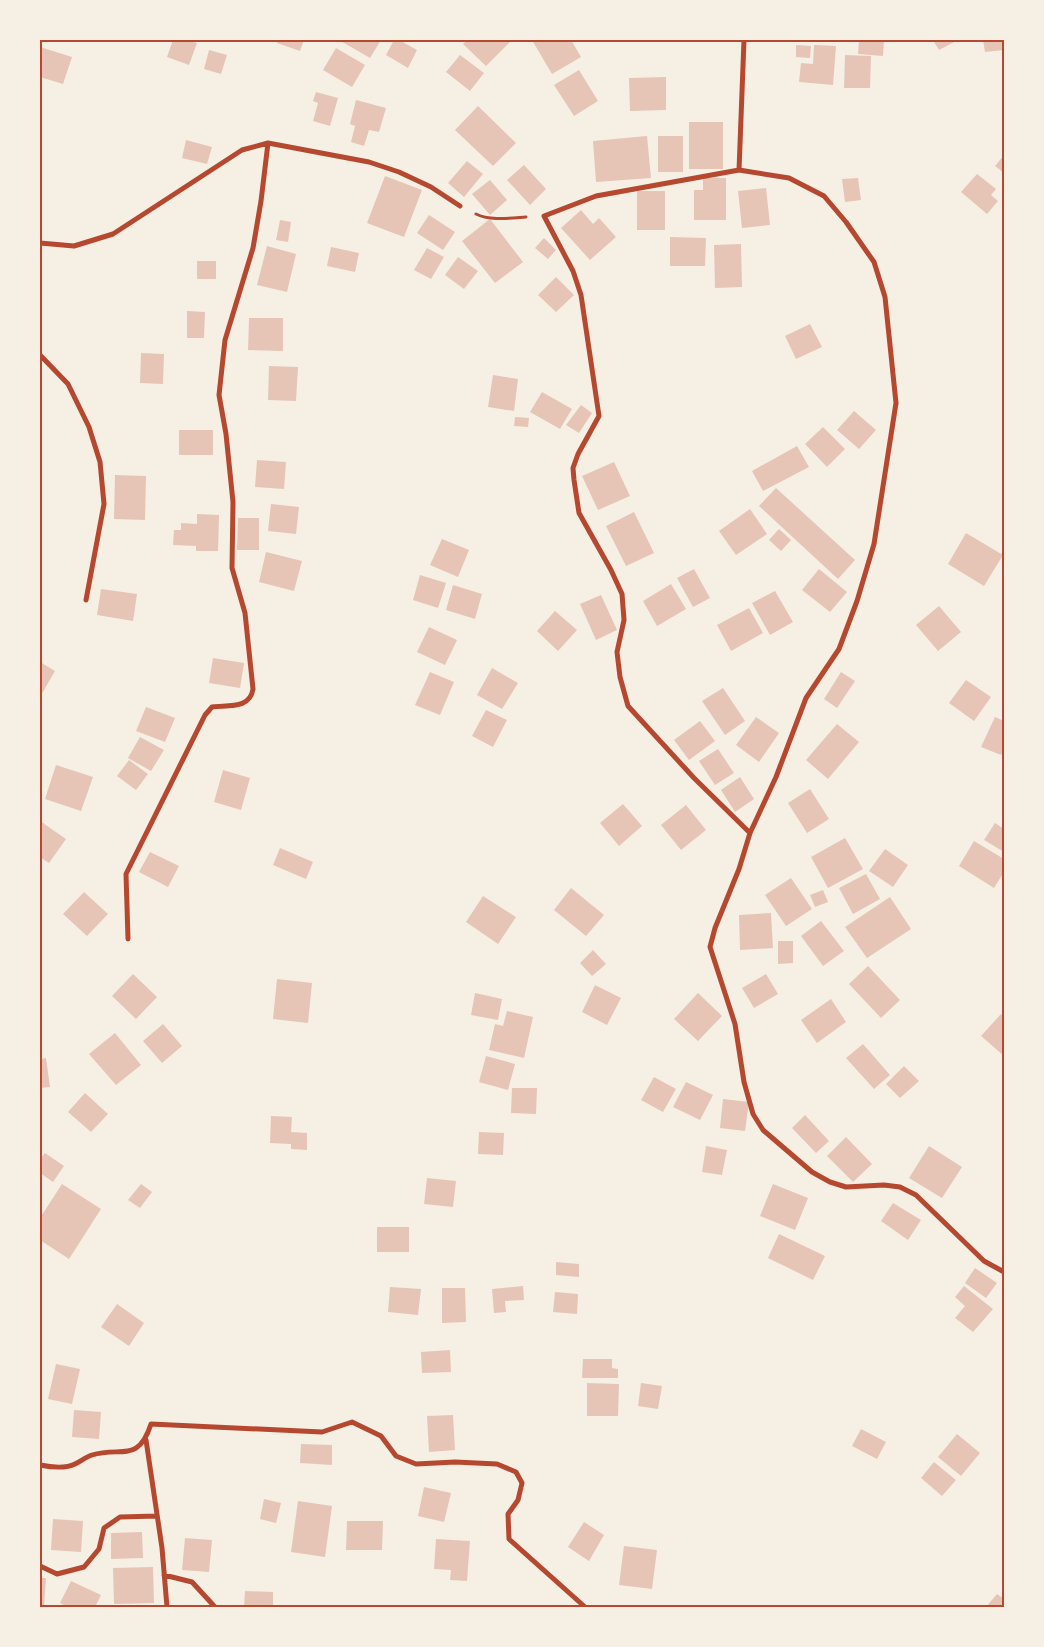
<svg xmlns="http://www.w3.org/2000/svg" width="1044" height="1647" font-family="Rubik,sans-serif">
<style>
.building{fill:#e6c5b7}
.lines{fill:none;stroke-linecap:round;stroke-linejoin:round}
.path{stroke:#b5482f;stroke-width:3}
.minor{stroke:#b5482f;stroke-width:5}
.neatline{fill:none;stroke:#b5482f;stroke-width:2}
</style>
<rect width="100%" height="100%" fill="#f6efe4"/>
<path class="building" d="M173 40H188L197 43 189 65 167 57Z
M278 40H304L300 51 277 43Z
M339 40H381L370 58Z
M394 40H399L417 50 408 68 386 55Z
M467 40H512L486 66 463 44Z
M532 40H571L581 57 552 74Z
M859 40H884L883 56 858 54Z
M933 40H958L939 50Z
M983 40H1004V50L985 52Z
M796 45 811 46 810 58 796 57Z
M814 45 836 46 833 85 799 82 801 63 813 64Z
M40 47 72 57 63 84 40 77Z
M336 48 365 65 352 87 323 70Z
M209 50 227 55 221 74 204 69Z
M460 55 484 73 470 91 446 72Z
M845 55 871 56 870 88H844Z
M579 70 598 101 574 116 554 85Z
M666 77V110L630 111 629 78Z
M316 92 338 98 330 126 313 121 318 103 313 101Z
M356 100 386 108 379 132 369 130 364 146 351 142 355 126 350 124Z
M478 106 516 143 493 166 455 130Z
M689 122H723V169H689Z
M647 136 651 178 596 182 593 141Z
M658 136H683V172H658Z
M186 140 212 147 207 164 182 158Z
M1004 155V173L995 166Z
M467 161 483 174 464 197 448 183Z
M524 165 546 189 530 205 507 180Z
M977 174 996 189 991 195 998 201 987 214 961 192Z
M385 176 422 190 404 237 367 223Z
M703 178H726V220H694V190H703Z
M858 178 861 200 845 202 842 179Z
M490 180 507 200 490 215 472 194Z
M766 188 770 225 742 228 738 191Z
M637 191H665V230H637Z
M581 210 593 224 599 218 616 237 590 260 561 228Z
M429 215 455 232 443 250 417 233Z
M490 219 523 262 495 283 462 241Z
M280 220 291 222 288 242 276 240Z
M670 237 706 238 705 266H670Z
M544 238 556 250 548 259 535 248Z
M741 244 742 287 715 288 714 245Z
M267 246 296 254 287 292 257 285Z
M331 247 359 253 355 272 327 266Z
M427 248 444 257 431 279 414 270Z
M458 257 478 271 464 289 445 275Z
M197 261H216V279H197Z
M556 277 574 295 556 312 538 295Z
M187 311 205 312 204 338H187Z
M249 318H283V351L248 350Z
M810 324 822 347 796 359 785 336Z
M141 353 164 354 163 384 140 383Z
M269 366 298 367 296 401 268 400Z
M493 375 518 379 514 411 488 407Z
M542 392 572 409 560 429 530 412Z
M581 405 592 413 579 433 566 425Z
M854 411 876 430 859 449 837 430Z
M515 417 529 418 528 427 514 426Z
M823 427 845 449 827 467 805 444Z
M179 430H213V455H179Z
M797 446 809 467 763 491 752 471Z
M257 460 286 462 284 489 255 487Z
M614 462 630 496 598 510 582 476Z
M115 475 146 476 145 520 114 519Z
M776 488 855 560 838 579 759 506Z
M271 504 299 507 296 534 268 531Z
M750 509 767 534 736 555 719 531Z
M634 512 654 553 626 566 606 526Z
M197 514 219 515 218 551H196V546L173 545 174 530H181V523L197 524Z
M238 518H259V550H237Z
M779 529 791 540 781 551 769 540Z
M966 533 1003 555 984 586 948 564Z
M442 539 469 550 458 577 430 565Z
M266 552 302 561 294 591 259 582Z
M694 569 710 598 693 607 677 578Z
M819 569 847 592 830 612 802 590Z
M420 575 446 583 438 608 413 600Z
M671 584 686 609 657 626 643 601Z
M453 585 482 594 475 619 446 610Z
M101 589 137 594 133 621 97 615Z
M775 591 793 622 770 635 752 603Z
M601 595 617 630 596 640 580 604Z
M939 606 961 632 938 651 916 625Z
M749 608 763 633 731 651 717 625Z
M555 611 577 630 558 651 537 631Z
M429 627 457 640 445 665 417 652Z
M213 658 244 663 240 688 209 683Z
M40 662 55 671 40 697Z
M492 668 518 683 502 709 477 695Z
M430 672 454 682 440 715 415 705Z
M841 672 855 681 837 708 824 699Z
M966 680 991 697 974 721 949 703Z
M723 688 745 721 725 735 702 701Z
M146 707 175 718 165 742 136 731Z
M486 710 507 720 493 747 472 736Z
M756 717 779 733 759 762 736 745Z
M995 717 1004 721V748L1001 755 981 747Z
M700 721 715 741 689 760 674 740Z
M837 724 859 742 828 779 806 760Z
M140 737 164 750 151 771 128 758Z
M718 749 734 773 715 785 699 761Z
M129 760 148 774 136 790 117 776Z
M56 765 93 777 81 811 45 799Z
M223 770 250 778 241 810 214 802Z
M740 777 754 799 735 812 721 790Z
M810 789 829 819 807 833 788 803Z
M623 804 642 826 619 846 600 823Z
M686 805 706 830 681 850 661 825Z
M40 821 66 839 49 863 40 857Z
M995 823 1004 829V852L984 840Z
M845 838 863 869 828 888 811 857Z
M974 841 1004 859V872L994 888 959 866Z
M280 848 313 862 306 879 273 865Z
M885 849 908 865 893 887 869 871Z
M150 852 179 866 168 887 139 872Z
M866 874 880 899 853 914 839 888Z
M791 878 812 909 786 926 765 895Z
M571 888 604 915 586 936 554 910Z
M823 890 828 902 815 907 810 895Z
M84 892 108 914 87 936 63 914Z
M483 896 516 917 498 944 466 922Z
M890 897 911 929 867 958 845 927Z
M771 913 773 948 740 950 739 915Z
M821 921 844 951 823 966 801 936Z
M778 941H793V963L778 964Z
M593 950 606 964 592 976 580 963Z
M868 966 900 1000 881 1018 849 984Z
M133 974 157 997 136 1019 112 996Z
M766 974 778 994 754 1008 742 988Z
M277 979 312 983 308 1023 273 1019Z
M595 985 621 998 607 1025 582 1012Z
M475 993 502 999 498 1020 471 1015Z
M698 993 722 1016 698 1041 674 1019Z
M831 999 846 1022 817 1043 801 1020Z
M507 1011 533 1017 524 1058 489 1050 495 1024 503 1026Z
M1001 1014 1004 1017V1056L981 1036Z
M163 1024 182 1046 162 1063 143 1041Z
M115 1033 141 1065 116 1085 89 1054Z
M863 1044 890 1075 874 1089 846 1058Z
M486 1056 515 1064 508 1090 479 1082Z
M46 1058 50 1087 40 1088V1059Z
M904 1066 919 1081 900 1098 886 1084Z
M654 1077 676 1089 663 1112 641 1100Z
M686 1082 713 1095 700 1120 673 1107Z
M512 1088H537L536 1114 511 1113Z
M85 1093 108 1114 91 1132 68 1112Z
M723 1099 749 1102 745 1131 720 1128Z
M805 1115 829 1141 816 1153 792 1128Z
M271 1116 292 1117 291 1132 307 1133V1150L291 1149V1144L270 1143Z
M479 1132 504 1133 503 1155 478 1154Z
M846 1137 872 1164 853 1182 827 1156Z
M706 1146 727 1150 722 1175 702 1172Z
M929 1146 962 1167 942 1198 909 1178Z
M45 1153 64 1166 53 1182 40 1173V1159Z
M427 1178 456 1181 453 1207 424 1204Z
M62 1184 101 1209 69 1259 40 1240V1218Z
M141 1184 152 1192 140 1208 128 1200Z
M773 1184 808 1198 795 1230 760 1216Z
M893 1203 921 1220 908 1240 881 1221Z
M377 1227H409V1252H377Z
M779 1234 825 1256 813 1280 768 1258Z
M556 1262 579 1264V1277L556 1275Z
M975 1268 997 1283 986 1298 965 1283Z
M523 1286 524 1300 505 1301 506 1312 494 1313 492 1289Z
M964 1286 993 1309 973 1332 955 1318 965 1306 955 1297Z
M390 1287 421 1289 418 1315 388 1312Z
M442 1288H465L466 1322 442 1323Z
M555 1292 578 1294 577 1314 553 1312Z
M117 1304 144 1323 129 1346 101 1327Z
M450 1350 451 1372 422 1373 421 1352Z
M583 1359H612V1368L618 1369V1378H582Z
M56 1364 80 1369 72 1404 48 1399Z
M587 1383 619 1384 618 1416H587Z
M641 1383 662 1386 658 1409 638 1406Z
M74 1410 101 1412 99 1439 72 1437Z
M453 1415 455 1450 429 1452 427 1416Z
M861 1429 886 1442 877 1459 852 1446Z
M957 1434 980 1453 961 1476 938 1457Z
M301 1444 332 1445V1465L300 1463Z
M934 1462 956 1480 942 1496 921 1478Z
M424 1487 451 1493 444 1522 418 1516Z
M264 1499 281 1503 276 1523 260 1519Z
M298 1501 332 1506 325 1557 291 1552Z
M53 1519 83 1521 81 1552 51 1550Z
M347 1521H383L382 1550H346Z
M584 1522 604 1535 589 1561 568 1547Z
M142 1532 143 1558 111 1559V1533Z
M185 1538 212 1540 209 1572 182 1570Z
M436 1539 470 1541 467 1581 450 1580 451 1570 434 1569Z
M624 1546 657 1550 652 1589 619 1585Z
M153 1567 154 1603 114 1604 113 1568Z
M40 1578H46L44 1607H40Z
M71 1581 101 1595 95 1607H68L60 1603Z
M245 1591 273 1592V1607H244Z
M997 1594 1004 1599V1607H986Z"/>
<g class="lines">
<path class="path" d="M476 214C489 221 511 218 526 217"/>
<path class="minor" d="M744 40 739 170 596 196 544 216 573 271 581 295 599 416 578 454 573 468 574 480 579 513 611 570 622 594 624 620 617 652 620 677 628 706 694 778 750 833
M739 170 789 178 824 196 846 222 874 262 885 297 896 403 874 544 857 601 839 649 806 698 776 777 750 833 739 869 715 928 710 947 735 1024 744 1082 753 1114 763 1130 812 1172 830 1182 846 1187 884 1185 900 1187 916 1195 984 1261 1004 1272
M40 243 74 246 113 234 242 150 268 143 369 162 399 172 431 187 460 206
M40 355 68 384 89 427 100 462 104 504 86 600
M128 939 126 874 205 715 212 707C229 705 250 709 253 689L245 613 232 568 233 502 226 434 219 395 225 340 253 248 261 201 268 143
M146 1440 162 1548 167 1607
M40 1465C50 1467 65 1469 75 1464 81 1461 86 1457 92 1455 121 1446 138 1464 151 1424L322 1432 352 1422 381 1436 396 1456 416 1464 455 1462 497 1464 516 1472 522 1483 518 1500 508 1514 509 1539 585 1607
M40 1566 57 1574 84 1567 99 1549 104 1528 120 1517 157 1516
M164 1575 192 1582 215 1607"/>
</g>
<rect width="1044" height="1647" fill="none" stroke="#f6efe4" stroke-width="82"/>
<rect x="41" y="41" width="962" height="1565" class="neatline"/>
</svg>
